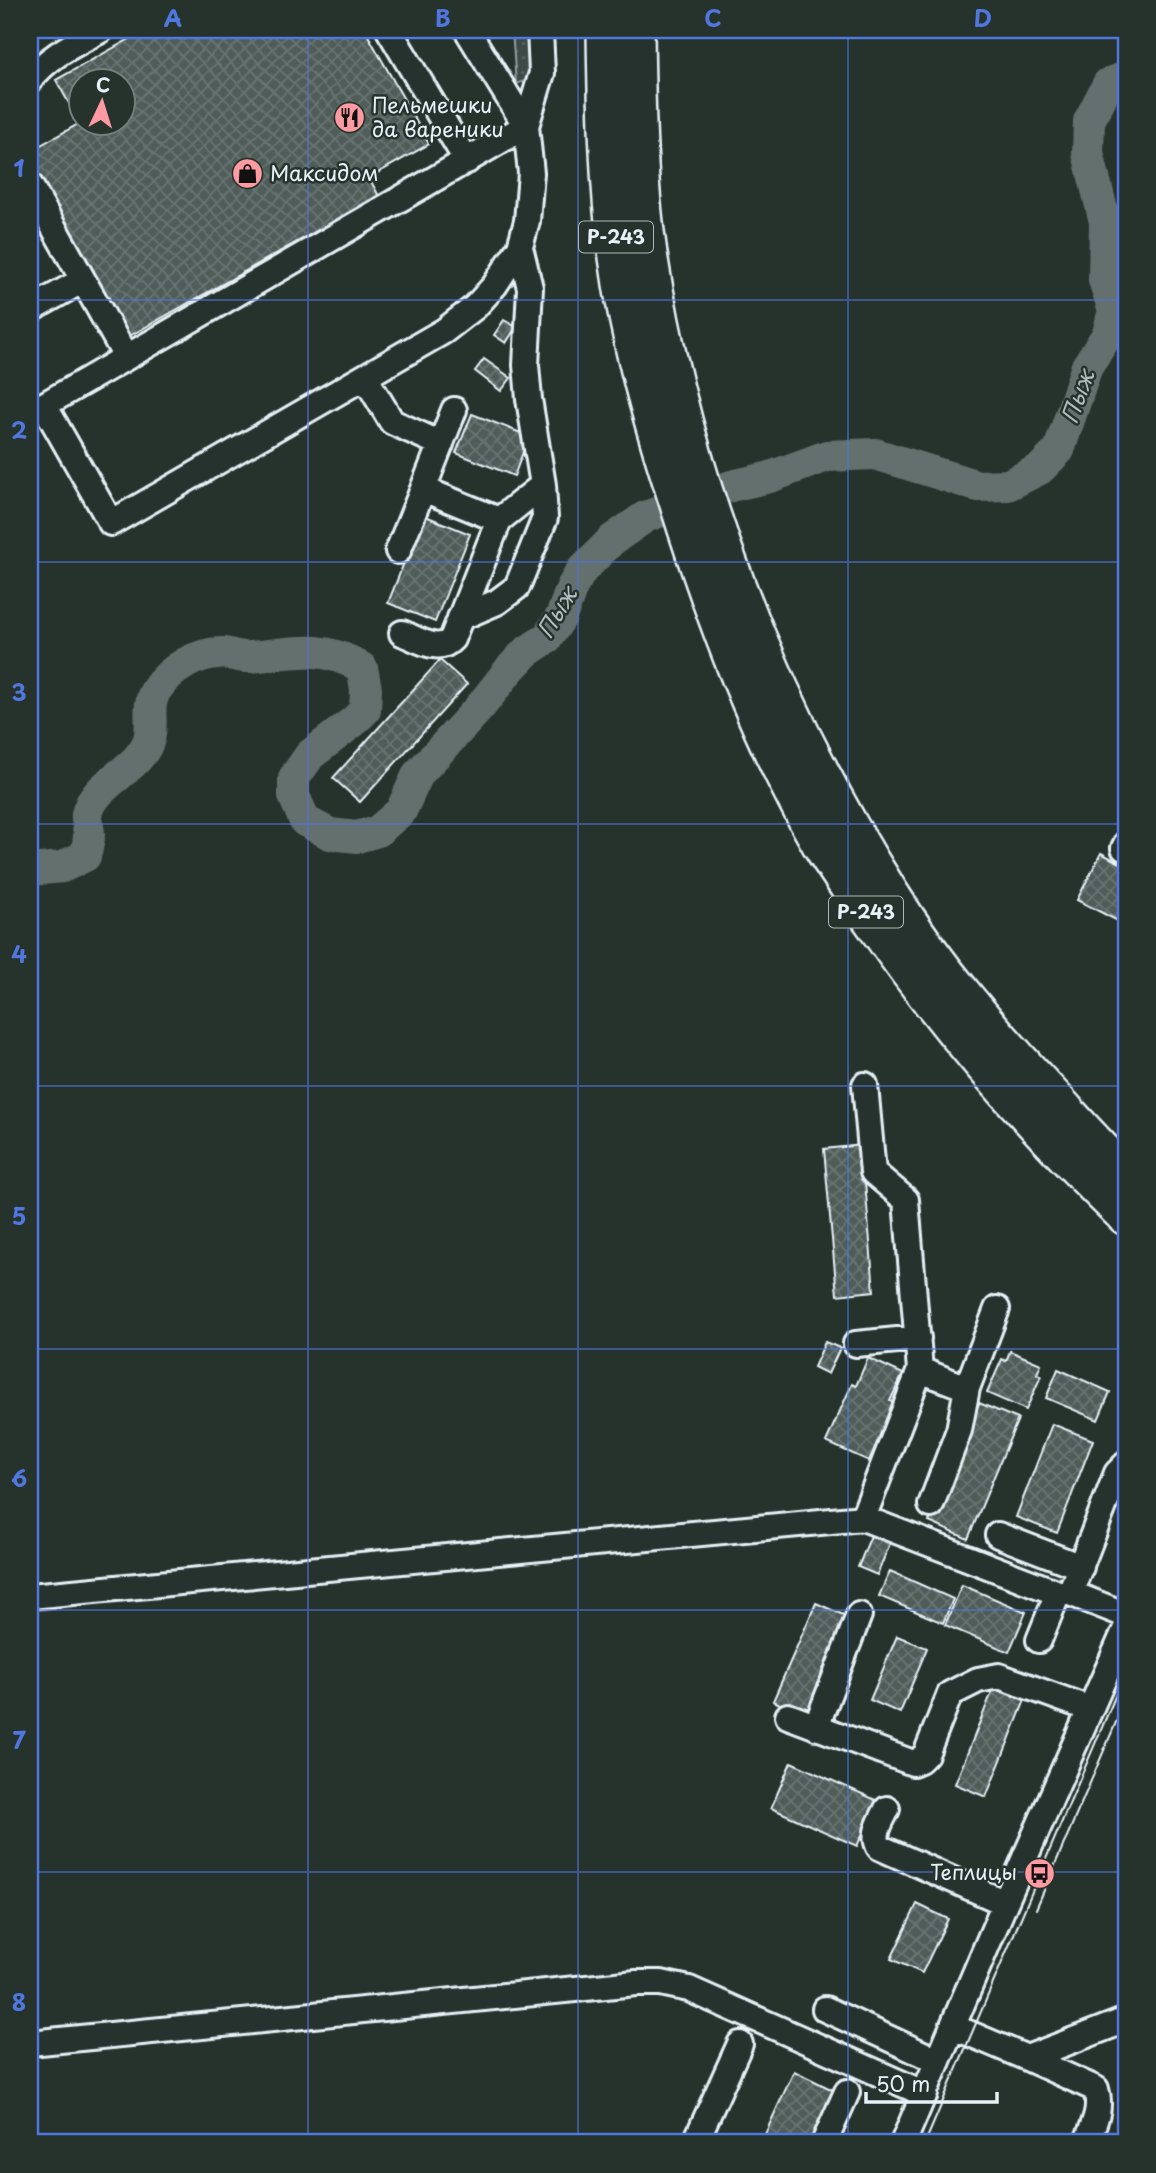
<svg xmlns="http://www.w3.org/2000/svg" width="1156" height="2173" font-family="'Playpen Sans',sans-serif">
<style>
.grass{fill:url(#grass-dots);stroke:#939ea0;stroke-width:2}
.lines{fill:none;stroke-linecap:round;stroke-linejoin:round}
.river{stroke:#636f6d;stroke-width:32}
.building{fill:url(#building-cross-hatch);stroke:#e8f1f8;stroke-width:2;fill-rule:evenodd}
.minor-casing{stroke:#e8f1f8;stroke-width:30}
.highway-casing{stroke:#e8f1f8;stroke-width:42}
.minor{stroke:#26332d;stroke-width:24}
.highway{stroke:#26332d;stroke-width:37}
.tram{stroke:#e8f1f8;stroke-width:2}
.grid{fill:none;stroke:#5077e0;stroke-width:2;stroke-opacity:0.55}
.labels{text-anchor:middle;stroke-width:5;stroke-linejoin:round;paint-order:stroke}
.shield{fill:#26332d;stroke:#aeb8bb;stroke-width:2}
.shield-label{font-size:19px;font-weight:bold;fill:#e8f1f8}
.poi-label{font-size:21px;fill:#e8f1f8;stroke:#26332d;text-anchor:start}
.water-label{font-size:23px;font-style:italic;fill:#b3bdc0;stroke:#26332d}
.neatline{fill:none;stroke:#5077e0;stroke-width:2.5}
.grid-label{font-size:23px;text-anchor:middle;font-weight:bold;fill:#5077e0}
</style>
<defs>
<pattern id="grass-dots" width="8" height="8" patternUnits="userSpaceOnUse" patternTransform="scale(1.75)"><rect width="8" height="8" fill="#3e4b47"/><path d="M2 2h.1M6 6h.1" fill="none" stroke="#5a6562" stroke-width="1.8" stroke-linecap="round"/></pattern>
<pattern id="building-cross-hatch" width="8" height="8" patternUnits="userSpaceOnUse" patternTransform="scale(1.75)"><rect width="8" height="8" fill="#505c59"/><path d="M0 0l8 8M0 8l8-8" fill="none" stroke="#697472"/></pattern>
</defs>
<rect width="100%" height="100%" fill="#26332d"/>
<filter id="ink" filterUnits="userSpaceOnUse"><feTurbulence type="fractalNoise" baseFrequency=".0143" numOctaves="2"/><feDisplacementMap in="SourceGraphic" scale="14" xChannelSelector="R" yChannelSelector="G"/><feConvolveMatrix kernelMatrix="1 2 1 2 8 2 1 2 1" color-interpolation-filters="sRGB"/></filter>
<g filter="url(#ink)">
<path class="grass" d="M512 30H532L530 79 516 84Z"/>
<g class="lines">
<path class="river" d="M30 870 62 867 85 856C87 849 89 842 89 835 89 828 86 820 87 814 94 783 137 771 148 742 155 725 145 707 156 690 170 669 198 652 223 653 232 654 241 658 250 657 293 653 322 643 362 668L366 689 365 710 353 722 310 755 294 778V796L305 821 330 834 357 837 378 831 401 811 418 774 480 707 509 670 526 652 547 638 561 617 572 587 582 570 612 540 645 517 731 486 770 477 827 456 875 454 978 486 1008 485 1040 469 1059 450 1087 366 1108 334 1114 310 1104 280 1105 222 1088 153 1089 121 1108 84 1126 77"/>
</g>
<path class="building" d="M146 30H365L429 144 369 178 379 196 126 338 30 167V151L80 123 56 80ZM80 80H122V122H80Z
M504 320 516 327 506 343 494 335Z
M484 359 511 378 501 391 475 371Z
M472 414 529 436 514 476 456 453Z
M423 515 470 534 435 622 388 603Z
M440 660 467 684 360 802 333 778Z
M1101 853 1126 866V925L1077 900Z
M862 1145 874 1291 837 1295 824 1149Z
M825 1342 840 1348 828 1374 814 1367Z
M1010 1351 1041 1364 1037 1374 1041 1376 1026 1410 987 1393 1002 1359 1006 1361Z
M868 1358 903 1374 890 1401 895 1403 869 1461 826 1442 852 1384 856 1386Z
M1058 1369 1110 1392 1098 1420 1046 1398Z
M979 1403 1018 1419 968 1539 929 1522Z
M1052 1424 1093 1440 1057 1533 1016 1517Z
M872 1533 891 1541 877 1575 858 1567Z
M890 1571 953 1599 943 1623 879 1596Z
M962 1585 1026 1612 1009 1652 945 1625Z
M816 1603 848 1617 806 1715 773 1701Z
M897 1636 927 1648 900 1713 870 1700Z
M994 1687 1025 1700 986 1797 955 1784Z
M791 1762 878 1801 857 1846 771 1808Z
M917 1904 948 1919 922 1973 891 1959Z
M794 2071 837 2092 813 2143H761Z"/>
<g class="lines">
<defs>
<path id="minor" d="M389 30 467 161
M467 30 526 126 531 173 527 221 520 247 495 285 475 307 444 331 111 523 44 405 526 126 542 73 540 30
M30 80C48 56 75 44 101 30
M30 185 126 357
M30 310 83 280
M365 377 392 422 441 444
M423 489 454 410
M398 551 423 489 499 520
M460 618 497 602 517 587 545 518 543 485
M402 633C417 639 439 654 452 639L499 520 543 485 529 399 526 365 530 288 520 247
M1124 848 1126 844
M865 1085 873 1172 906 1200 920 1370 863 1518 1058 1593H1070L1126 1615
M856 1344 918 1338
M920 1370 967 1388 997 1309
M931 1505 959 1430 967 1388
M998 1535 1081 1567
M1070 1593 1117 1473 1126 1464
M30 1596 863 1518
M1039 1640 1058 1593
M788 1716 913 1763 920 1760 926 1754 950 1694 978 1680 999 1676 1090 1709
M816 1727 859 1615
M887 1809C881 1822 872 1834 879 1847L1005 1903
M825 2009 938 2061
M954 2027 1027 2058 1126 2020
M30 2043 636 1983H661L689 1989 925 2094
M1027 2058 1096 2089C1102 2109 1094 2124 1086 2143
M695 2143 740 2044
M824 2143 847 2092
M903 2143 1005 1903 1126 1628"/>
<path id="highway" d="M606 30C607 106 608 182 618 257 629 341 653 424 679 504 716 622 759 736 821 844 838 872 858 900 877 927 950 1032 1034 1127 1126 1216
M635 30C636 105 637 180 648 254 683 479 769 702 890 894 935 966 993 1033 1051 1095 1075 1121 1099 1149 1126 1174"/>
</defs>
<use href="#minor" class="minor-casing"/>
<use href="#highway" class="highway-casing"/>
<use href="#minor" class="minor"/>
<use href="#highway" class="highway"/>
<path class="tram" d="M1036 1909 1126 1699
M925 2143 1126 1671"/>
</g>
</g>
<path class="grid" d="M308 30V2143M578 30V2143M848 30V2143M30 300H1126M30 562H1126M30 824H1126M30 1086H1126M30 1349H1126M30 1610H1126M30 1872H1126"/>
<defs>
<symbol id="restaurant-disc" viewBox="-11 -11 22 22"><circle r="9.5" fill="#ff9aa2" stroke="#26332d"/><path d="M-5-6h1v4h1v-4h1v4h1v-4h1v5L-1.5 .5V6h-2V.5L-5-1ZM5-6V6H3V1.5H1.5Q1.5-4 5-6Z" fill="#111"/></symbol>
<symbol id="shop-disc" viewBox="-11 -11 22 22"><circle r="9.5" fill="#ff9aa2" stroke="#26332d"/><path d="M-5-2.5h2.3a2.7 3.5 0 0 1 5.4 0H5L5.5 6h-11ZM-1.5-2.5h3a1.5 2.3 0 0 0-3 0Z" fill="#111"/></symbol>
<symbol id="bus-disc" viewBox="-11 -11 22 22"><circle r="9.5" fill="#ff9aa2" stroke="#26332d"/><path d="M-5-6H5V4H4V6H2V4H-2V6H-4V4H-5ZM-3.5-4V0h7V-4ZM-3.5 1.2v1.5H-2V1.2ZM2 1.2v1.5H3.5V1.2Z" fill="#111"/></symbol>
</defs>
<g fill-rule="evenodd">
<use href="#restaurant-disc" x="332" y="100" width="35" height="35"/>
<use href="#shop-disc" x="230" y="156" width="35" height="35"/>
<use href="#bus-disc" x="1022" y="1856" width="35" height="35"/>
</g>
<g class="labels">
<g class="shield">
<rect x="579" y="221.5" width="74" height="31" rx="5"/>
<rect x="829" y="896.5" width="74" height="31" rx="5"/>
</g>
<g class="shield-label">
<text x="616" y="244">Р-243</text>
<text x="866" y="919">Р-243</text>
</g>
<g class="poi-label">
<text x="372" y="113">Пельмешки<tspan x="372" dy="24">да вареники</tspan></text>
<text x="270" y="181">Максидом</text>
<text x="1017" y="1880" text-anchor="end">Теплицы</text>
</g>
<g class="water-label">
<text transform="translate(1078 397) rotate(-70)" y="8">Пыж</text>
<text transform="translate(557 613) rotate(-59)" y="8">Пыж</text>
</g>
</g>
<rect width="1156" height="2173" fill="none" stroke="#26332d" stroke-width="77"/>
<g transform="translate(102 102) rotate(4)"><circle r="33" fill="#26332d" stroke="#747f7e" stroke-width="2"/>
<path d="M0-5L12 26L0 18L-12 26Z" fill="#ff9aa2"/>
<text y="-10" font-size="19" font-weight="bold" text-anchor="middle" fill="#e8f1f8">С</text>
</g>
<path d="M866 2092v10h131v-10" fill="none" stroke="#e8f1f8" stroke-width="3.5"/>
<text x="876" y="2092" font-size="21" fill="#e8f1f8" stroke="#26332d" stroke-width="5" paint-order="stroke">50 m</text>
<rect x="38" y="38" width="1080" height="2096" class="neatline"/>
<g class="grid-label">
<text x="173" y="27">A</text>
<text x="443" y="27">B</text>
<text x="713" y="27">C</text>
<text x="983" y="27">D</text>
<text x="19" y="177">1</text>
<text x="19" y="439">2</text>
<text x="19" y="701">3</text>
<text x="19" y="963">4</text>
<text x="19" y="1225">5</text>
<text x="19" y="1487">6</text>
<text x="19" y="1749">7</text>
<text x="19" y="2011">8</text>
</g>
</svg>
